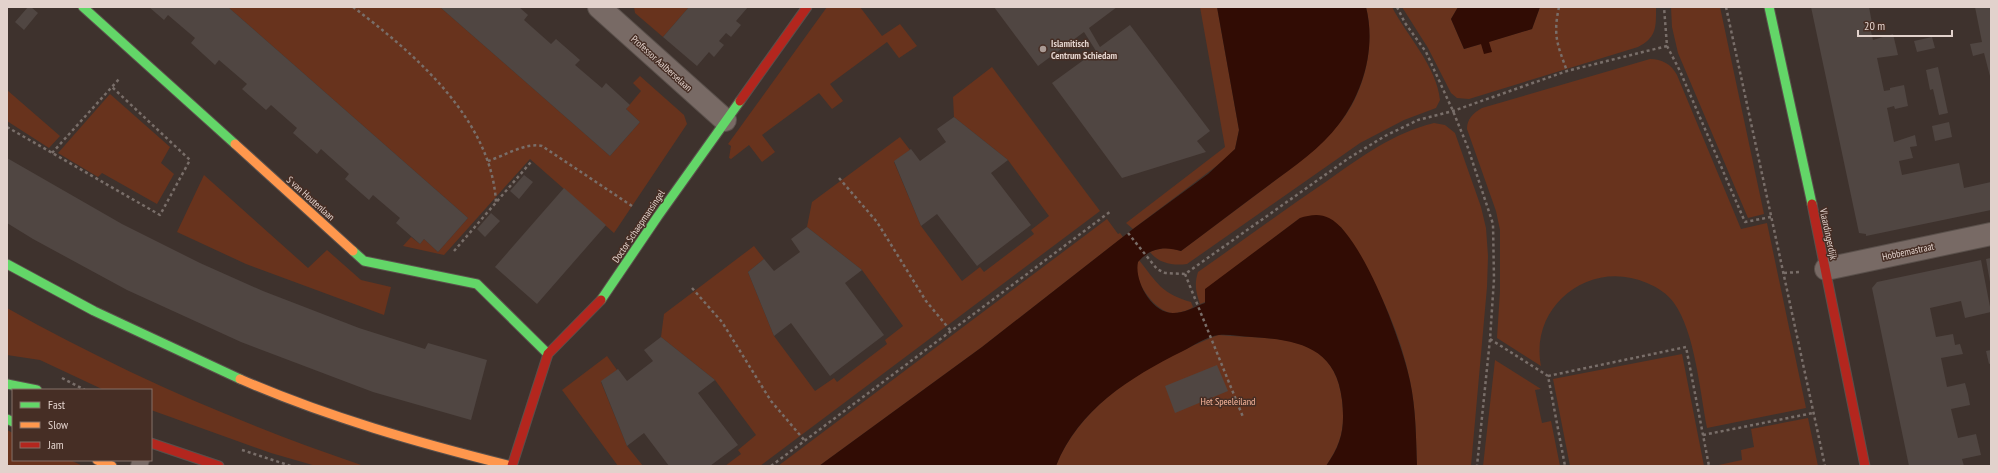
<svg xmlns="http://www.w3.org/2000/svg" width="1998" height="473" font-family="'PT Sans Narrow',sans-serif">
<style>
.green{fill:#68331d}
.water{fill:#310c04}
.building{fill:#504642}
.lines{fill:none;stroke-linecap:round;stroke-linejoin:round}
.lane-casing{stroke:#5a504b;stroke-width:18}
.street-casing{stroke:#5a504b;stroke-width:24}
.fast-casing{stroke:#5a504b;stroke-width:11}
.slow-casing{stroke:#5a504b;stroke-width:11}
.jam-casing{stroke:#5a504b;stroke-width:11}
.path{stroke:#796e69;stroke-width:2.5;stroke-dasharray:3 3;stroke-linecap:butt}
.lane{stroke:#786a65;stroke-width:16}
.street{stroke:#786a65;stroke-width:22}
.fast{stroke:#63d668;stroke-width:9}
.slow{stroke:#ff974d;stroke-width:9}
.jam{stroke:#b3261e;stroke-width:9}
.poi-dot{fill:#a99a94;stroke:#462e25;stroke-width:1.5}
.labels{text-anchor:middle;stroke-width:3;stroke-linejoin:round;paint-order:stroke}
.poi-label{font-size:10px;font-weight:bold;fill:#e2d2cc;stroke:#462e25;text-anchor:start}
.street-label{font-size:10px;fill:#e2d2cc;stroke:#462e25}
.park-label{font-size:10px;fill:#fcb89d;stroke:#462e25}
</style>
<rect width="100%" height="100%" fill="#3e322d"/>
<path class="green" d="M228 7H440L610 156 640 122 626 109 641 91 633 83 640 76 684 115 687 124 614 233 530 159 444 255 403 246 411 237 420 244 424 239 438 252 468 218Z
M634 7H689L663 37 635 13Z
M827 7H860L882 36 900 24 917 46 899 58 887 42 830 84 843 101 832 109 819 93 762 135 775 152 762 162 749 145 731 159 729 158 731 146 728 144Z
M1200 7H1217L1239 130 1235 149 1227 158 1133 229 1126 223 1225 147Z
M1366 7H1392C1407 36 1437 67 1440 100L1436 108 1404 120 1360 143 1187 264C1173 266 1158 263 1150 252 1162 247 1169 247 1181 251 1210 229 1240 207 1269 185 1293 167 1319 148 1338 125 1364 95 1376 45 1366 7Z
M1402 7H1458L1451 19 1464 49 1532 29 1540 7H1656C1656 27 1657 37 1638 47L1469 99 1457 98 1451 93 1428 48Z
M1671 7H1720L1764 214 1748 218 1678 53 1672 27Z
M1650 59C1662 59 1671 64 1677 75L1741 229 1767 223 1806 408 1707 428C1700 392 1695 332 1674 303 1668 294 1657 287 1647 283 1591 258 1529 305 1541 366L1497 338 1500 291V230L1496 211 1467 129C1467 119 1473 113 1482 108Z
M992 67 1100 211 760 466H725L741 454 738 450 756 435 715 380 661 337 664 314 754 246 764 259 748 272 774 336 815 391 834 378 837 382 887 344 885 340 903 326 862 270 807 227 812 202 900 137 910 150 894 162 921 226 962 281 980 267 984 272 1034 234 1031 230 1049 216 1008 160 954 117 953 97Z
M7 90 60 136 49 148 7 121Z
M110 94 170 147 161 163 174 174 157 204 102 173 98 177 58 153Z
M1434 123 1445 125 1455 133 1481 207 1486 228 1488 256 1487 287 1471 466H1417C1416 438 1416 409 1410 381 1399 325 1372 274 1341 227L1300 218 1206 289 1205 302 1200 304C1196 292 1194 285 1198 272 1241 242 1284 210 1327 181 1361 157 1393 133 1434 123Z
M204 175 308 268 327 250 361 280 391 287 384 315 246 264 177 232Z
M1107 219 1118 234 1120 233 1123 237 982 347 819 466H778Z
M1139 260C1157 283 1162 294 1191 302L1193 307C1187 311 1179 313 1172 313 1154 312 1129 276 1139 260Z
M7 308C121 372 240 424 364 466H316L271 453 151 410V390H104L40 360 7 355Z
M1218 335C1271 340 1334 330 1342 400 1345 428 1342 442 1326 466H1056C1083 399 1154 361 1218 335Z
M1682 354 1704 466H1570L1553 379Z
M607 356 617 370 601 382 627 446 643 466H618L562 390Z
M1495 360 1541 389 1535 390 1542 423 1551 421 1560 466H1483Z
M1808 418 1818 466H1714L1742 460 1741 450 1754 447 1751 429Z
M7 430 13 433V460H70L83 466H11L7 464Z"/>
<path class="water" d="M1217 7H1366C1376 47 1364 91 1339 124 1319 151 1287 171 1261 191 1234 211 1208 231 1181 251 1164 246 1150 248 1138 262 1134 280 1151 313 1173 313 1185 313 1194 307 1205 303V289L1300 218C1309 215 1320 213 1329 218 1362 234 1403 345 1410 381 1416 409 1416 438 1417 466H1326C1342 443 1345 428 1342 400 1336 347 1298 340 1252 337 1241 337 1229 334 1219 335 1207 336 1193 346 1183 351 1129 378 1079 409 1056 466H819L982 347 1133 229 1208 174 1235 149 1239 130Z
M1458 7H1540L1532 29 1489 42 1492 52 1484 54 1481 44 1464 49 1451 19Z"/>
<path class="building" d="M28 7H31L38 13 24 30 15 22Z
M149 7H228L468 218 438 252 424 239 420 244 396 223 400 218 373 195 369 200 345 179 349 174 321 149 317 154 293 133 297 128 271 105 266 110 242 89 247 84 219 60 215 65 191 43 195 38 168 15 164 20Z
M440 7H519L528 15 524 20 551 44 556 39 580 60 575 65 602 88 606 83 630 105 626 109 640 122 610 156Z
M689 7H748L736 21 741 25 731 37 726 33 719 41 724 45 714 57 709 52 697 66 663 37Z
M994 7H1117L1089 28 1100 47 1130 25 1210 131 1197 141 1206 152 1122 178 1052 83 1096 51 1084 32 1038 66Z
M1811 7H1869L1872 23H1869L1873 40 1893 34 1898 55 1877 58 1884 91 1890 90V88L1904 85 1908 106 1895 109 1894 106 1887 108 1894 142 1915 135 1917 146 1910 147 1913 158 1899 161 1902 175 1959 163 1964 188 1991 182V210L1866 236V234L1859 233Z
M1975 7H1991V80L1984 53 1973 56 1970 44 1982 42Z
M1932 37 1935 48 1917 52 1914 41Z
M1938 67 1948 113 1939 115 1933 89 1930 90 1926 70Z
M954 117 1008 160 991 173 1031 225 977 266 937 214 921 226 894 161 911 149 920 161 946 142 937 129Z
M1949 122 1952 137 1935 141 1932 126Z
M7 158 122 224 200 263 263 291 359 328 425 349 428 343 487 360 471 420 373 392 241 342 127 290 33 239 7 223Z
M524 175 533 182 519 199 510 191Z
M564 188 606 225 537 304 495 267Z
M491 213 500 221 485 237 477 229Z
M807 227 862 270 845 283 884 335 830 376 791 323 774 336 748 272 764 259 774 271 800 252 791 239Z
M1991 258V282H1990L1986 259Z
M1981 260 1991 312 1965 318 1961 301 1930 308 1936 337 1953 334 1955 345 1960 344 1963 354 1941 358 1947 387 1965 383 1968 394 1970 405 1951 409 1958 438 1976 434 1981 455 1962 459 1964 466H1909L1872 288 1877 282Z
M661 337 715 380 698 393 738 445 710 466H669L644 433 627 446 601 381 618 369 627 381 653 361 644 350Z
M1991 350V363L1989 364 1986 351Z
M1217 365 1228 391 1175 413 1165 386Z"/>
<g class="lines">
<defs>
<path id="lane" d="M139 466 141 460"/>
<path id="street" d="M599 7 725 120
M1826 269 1991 234"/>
<path id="fast" d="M83 7 235 144
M1769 7 1812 204
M353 251 364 261 477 284 548 354
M7 264 94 311 240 379
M601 300 658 216 740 101
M7 384 37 390
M7 419 13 422"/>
<path id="slow" d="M235 144 353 251
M240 379C327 417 419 443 511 466
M97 460 112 466"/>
<path id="jam" d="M740 101 807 7
M1812 204 1865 466
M151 443 219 466
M512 466 548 354 601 300"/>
</defs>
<use href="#lane" class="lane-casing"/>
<use href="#street" class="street-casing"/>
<use href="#fast" class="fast-casing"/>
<use href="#slow" class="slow-casing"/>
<use href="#jam" class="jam-casing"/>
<path class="path" d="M353 7C415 54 492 120 496 203
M1397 7 1405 23 1426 52 1453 111 1468 148 1493 224 1494 279 1490 339 1477 466
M1559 7C1553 35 1557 44 1567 71
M1726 7 1825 466
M1667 46 1680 71 1745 222 1771 217
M7 127 160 215 190 160 112 87
M52 153 120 78
M488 161C504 156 526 142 542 146L632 206
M839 178 877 222 926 301 951 331
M1128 233 1157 269 1165 273 1185 274 1349 158 1385 136 1418 120 1453 111 1567 71 1667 46 1664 7
M454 251 531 162
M1784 273 1799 272
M1185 274 1243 417
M692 288 722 322 771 401 805 441
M1490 339 1548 376 1565 466
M1548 376 1686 347 1709 466
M62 378 85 390
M1703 435 1813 413
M242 450 291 466
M771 466 1111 211"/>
<use href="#lane" class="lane"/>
<use href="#street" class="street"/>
<use href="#fast" class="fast"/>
<use href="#slow" class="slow"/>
<use href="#jam" class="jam"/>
</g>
<circle class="poi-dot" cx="1043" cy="49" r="4"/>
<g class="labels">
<g class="poi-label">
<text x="1051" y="47">Islamitisch<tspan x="1051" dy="12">Centrum Schiedam</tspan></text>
</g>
<g class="street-label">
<text transform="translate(662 63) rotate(42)" y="4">Professor Aalberselaan</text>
<text transform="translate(311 198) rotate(42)" y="4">S van Houtenlaan</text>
<text transform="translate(638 226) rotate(-56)" y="4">Doctor Schaepmansingel</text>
<text transform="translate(1829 234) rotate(78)" y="4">Vlaardingerdijk</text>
<text transform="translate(1908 251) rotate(-12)" y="4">Hobbemastraat</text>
</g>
<g class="park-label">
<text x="1228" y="405">Het Speeleiland</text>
</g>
</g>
<rect width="1998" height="473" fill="none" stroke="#e2d2cc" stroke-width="16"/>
<rect x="12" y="389" width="140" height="72" fill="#462e25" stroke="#847068"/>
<rect x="20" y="402" width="20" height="6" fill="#63d668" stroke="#847068"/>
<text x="48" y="409" font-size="12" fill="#e2d2cc">Fast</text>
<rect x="20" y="422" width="20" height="6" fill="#ff974d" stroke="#847068"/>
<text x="48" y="429" font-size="12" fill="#e2d2cc">Slow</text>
<rect x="20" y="442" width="20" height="6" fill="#b3261e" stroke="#847068"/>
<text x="48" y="449" font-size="12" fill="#e2d2cc">Jam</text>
<path d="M1858 30v6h94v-6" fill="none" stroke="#e2d2cc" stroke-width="2"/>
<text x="1864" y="30" font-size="12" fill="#e2d2cc" stroke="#462e25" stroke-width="3" paint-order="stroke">20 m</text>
</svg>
